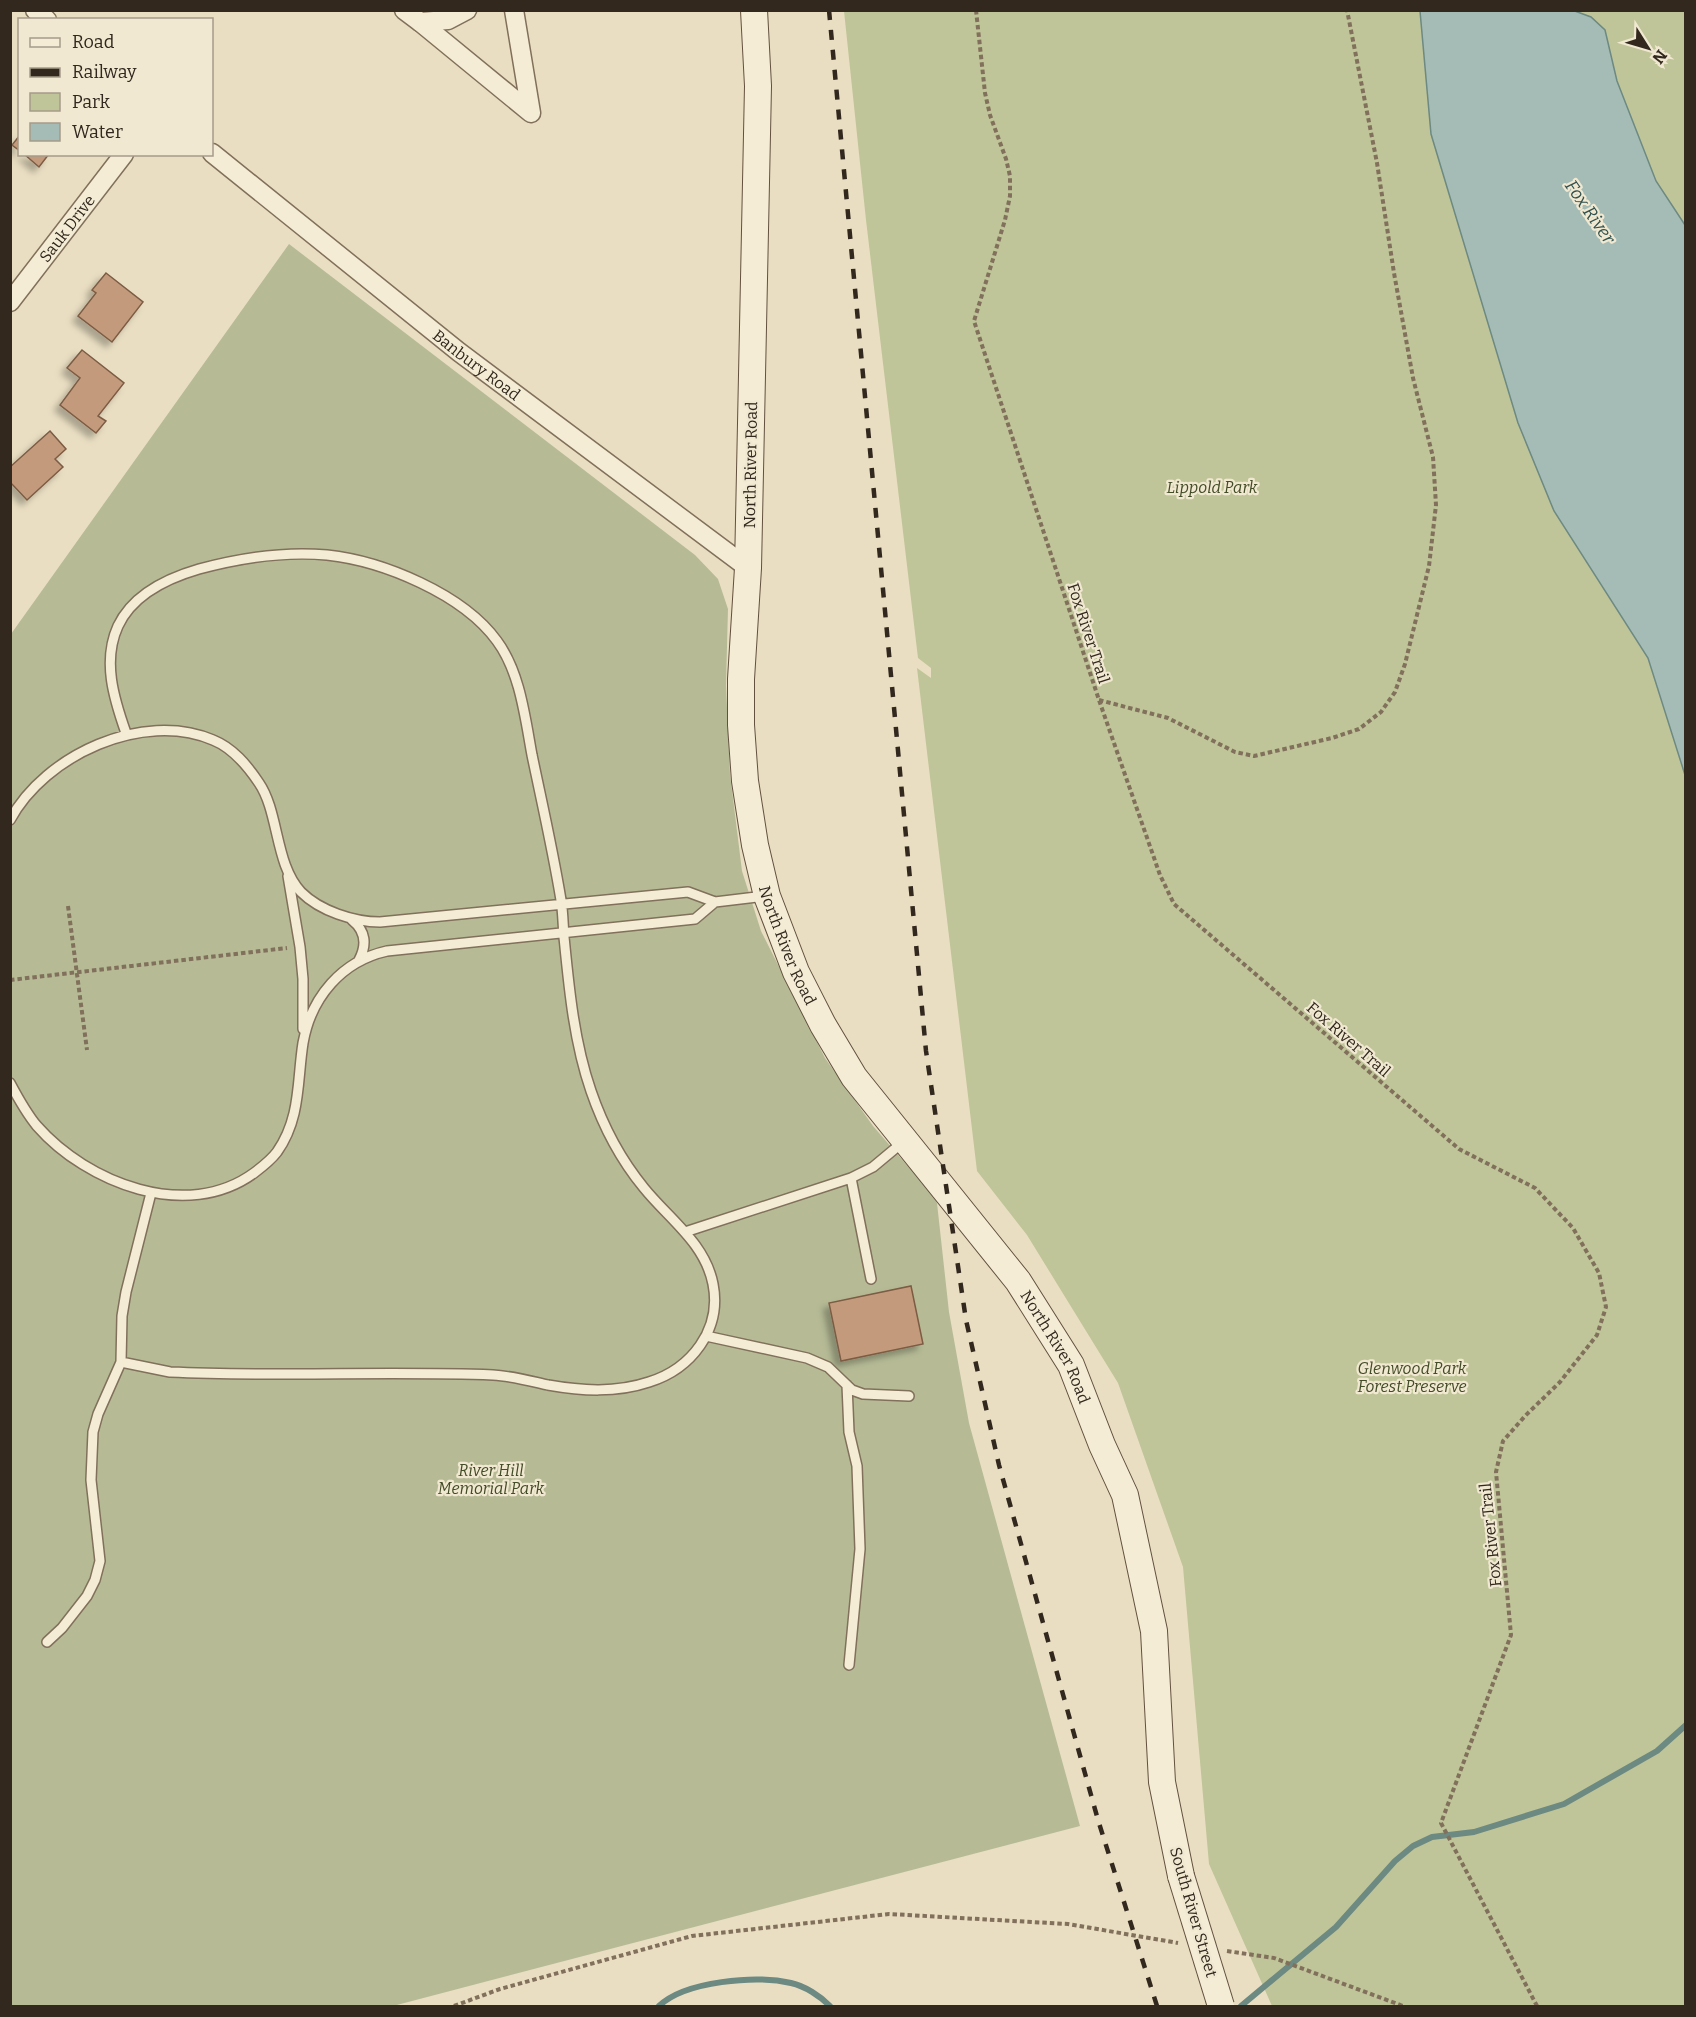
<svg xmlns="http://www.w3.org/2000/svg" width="1696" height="2017" font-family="Bitter,serif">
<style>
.green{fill:#bfc598}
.cemetery{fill:#b6bb96}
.water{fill:#a4bcb5;stroke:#6c8982;stroke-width:1.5}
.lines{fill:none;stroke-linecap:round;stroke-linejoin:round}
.stream{stroke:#6c8982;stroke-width:6}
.building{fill:#c39b7c;stroke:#7d5c44;stroke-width:1.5;filter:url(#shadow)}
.lane-casing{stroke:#81705b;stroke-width:12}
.street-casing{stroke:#81705b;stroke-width:21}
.secondary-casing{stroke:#62513f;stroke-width:28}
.path{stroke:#81705b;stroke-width:4;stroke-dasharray:4.5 3;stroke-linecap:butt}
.lane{stroke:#f4ecd5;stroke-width:9}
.street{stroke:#f4ecd5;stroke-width:18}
.secondary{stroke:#f4ecd5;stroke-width:26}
.rail{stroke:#32281e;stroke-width:4.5;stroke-dasharray:10 10;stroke-linecap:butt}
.secondary-bridge-casing{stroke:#62513f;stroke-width:28;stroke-linecap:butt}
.secondary-bridge{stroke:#f4ecd5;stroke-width:26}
.labels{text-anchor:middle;stroke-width:4.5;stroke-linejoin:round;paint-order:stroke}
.street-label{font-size:16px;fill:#32281e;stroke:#f1e8d1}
.park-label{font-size:16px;font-style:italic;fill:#424c27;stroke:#f1e8d1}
.water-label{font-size:18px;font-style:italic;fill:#2f504f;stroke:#f1e8d1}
</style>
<defs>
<filter id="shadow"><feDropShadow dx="-5.5" dy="5.5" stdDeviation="3" flood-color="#0004"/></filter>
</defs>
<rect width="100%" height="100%" fill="#e9dec2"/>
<path class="green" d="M844 11H1420L1431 134 1554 511 1648 658 1685 775V2006H1272L1209 1864 1183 1567 1118 1383 1027 1235 977 1171 917 668 931 678V668L918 658 866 220Z
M1572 11H1685V225L1656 181 1617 81 1605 30 1591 17Z"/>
<path class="cemetery" d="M289 244 695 555 718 579 728 609 726 685 730 774 742 871 761 931 825 1058 873 1126 932 1194 937 1203 949 1312 969 1423 1080 1826 393 2006H11V634Z"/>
<path class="water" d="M1572 10 1591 17 1605 30 1617 81 1656 181 1685 225V775L1648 658 1554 511 1518 423 1431 134 1420 11Z"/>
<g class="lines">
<path class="stream" d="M659 2006C685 1981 756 1975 791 1983 805 1986 820 1996 830 2006
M1241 2006 1336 1927 1395 1861 1413 1846 1432 1837 1474 1832 1564 1804 1657 1751 1686 1725"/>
</g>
<path class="building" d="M20 135V151L12 145Z
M24 154H49L39 167Z
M106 273 143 302 112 342 78 316 96 293 92 290Z
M82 350 124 383 98 416 106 421 96 433 60 405 80 378 67 368Z
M50 431 66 449 55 459 63 467 27 500 10 482V467Z
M911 1286 923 1344 841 1361 829 1303Z"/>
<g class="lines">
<defs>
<path id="lane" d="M10 820C45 755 143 710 213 740 233 748 247 765 259 783 279 812 275 865 301 892 320 911 354 922 380 922L688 892 715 902 765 896
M288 876 300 947 303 979V1029
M352 920C366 931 367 945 359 960
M10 1083C18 1098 26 1113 37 1126 87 1183 187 1222 254 1173 262 1167 271 1160 277 1152 301 1118 297 1081 303 1043 311 997 342 961 387 951L695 919 715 902
M851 1178 871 1279
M685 1232 851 1178 873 1167 903 1142
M706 1336 807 1358 828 1367 852 1390 863 1394 909 1396
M121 1362 170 1372C278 1377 386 1371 493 1375 512 1376 530 1381 548 1385 582 1391 616 1393 649 1382 691 1369 722 1330 713 1284 705 1243 669 1219 644 1188 621 1160 603 1126 591 1091 574 1042 569 988 564 937 563 924 563 912 561 900 553 851 542 803 532 755 525 717 520 672 497 641 463 594 383 561 327 555 284 551 240 558 199 569 168 578 133 594 118 626 102 661 114 699 126 733
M847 1385 849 1432 857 1466 860 1549 849 1665
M47 1642 62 1628 87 1596 95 1580 100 1561 91 1480 93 1432 98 1414 121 1362 122 1316 126 1292 151 1193"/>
<g id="street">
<path d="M35 10 47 20"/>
<path d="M404 10 420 22 448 20 467 10"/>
<path d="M420 22 531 113 514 10"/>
<path id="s1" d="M212 153 459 352 748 568"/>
<path id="s2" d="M10 302 124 154"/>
</g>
<g id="secondary">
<path id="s3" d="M754 10 758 86 748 568 741 679V725L745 781 755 845 767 896 796 972 823 1025 854 1077 1018 1281 1071 1365 1102 1445 1125 1495 1154 1631 1162 1782 1181 1876"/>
</g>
</defs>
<use href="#lane" class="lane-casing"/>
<use href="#street" class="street-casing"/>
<use href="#secondary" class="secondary-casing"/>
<path class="path" d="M976 10 985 93 990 115 1006 159 1010 176V196L1005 220 974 321 1099 700 1160 875 1174 904 1459 1149 1535 1188 1573 1228 1599 1273 1606 1307 1597 1335 1560 1382 1525 1416 1503 1441 1496 1472 1511 1635 1441 1823 1537 2006
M1099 700 1168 718 1235 752 1254 756 1332 738 1359 729 1381 712 1395 692 1405 664 1429 566 1436 505 1433 457 1413 378 1394 273 1377 163 1347 10
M68 906 87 1050
M10 980 287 948
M1227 1951 1274 1958 1403 2006
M454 2006 500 1989 692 1936 889 1914 1068 1924 1178 1943"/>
<use href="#lane" class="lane"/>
<use href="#street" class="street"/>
<use href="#secondary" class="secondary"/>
<path class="rail" d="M829 10 926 1051 966 1320 999 1465 1098 1820 1157 2006"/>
<defs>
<path id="secondary-bridge" d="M1181 1876 1221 2006"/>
</defs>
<use href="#secondary-bridge" class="secondary-bridge-casing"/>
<use href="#secondary-bridge" class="secondary-bridge"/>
</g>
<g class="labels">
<g class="street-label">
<text dy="6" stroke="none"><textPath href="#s2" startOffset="93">Sauk Drive</textPath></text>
<text dy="6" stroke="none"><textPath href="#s1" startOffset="339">Banbury Road</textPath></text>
<text transform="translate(750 465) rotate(-89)" y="6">North River Road</text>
<text transform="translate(1089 633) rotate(72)" y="6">Fox River Trail</text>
<text dy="6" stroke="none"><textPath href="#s3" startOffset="942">North River Road</textPath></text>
<text transform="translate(1349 1039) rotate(41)" y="6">Fox River Trail</text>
<text dy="6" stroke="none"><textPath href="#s3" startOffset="1428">North River Road</textPath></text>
<text transform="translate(1490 1535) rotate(-96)" y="6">Fox River Trail</text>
<text transform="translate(1194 1912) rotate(74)" y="6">South River Street</text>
</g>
<g class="park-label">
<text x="1212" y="493">Lippold Park</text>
<text x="1412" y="1374">Glenwood Park<tspan x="1412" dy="18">Forest Preserve</tspan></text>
<text x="491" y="1476">River Hill<tspan x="491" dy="18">Memorial Park</tspan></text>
</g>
<g class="water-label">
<text transform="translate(1590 212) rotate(55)" y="6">Fox River</text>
</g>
</g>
<rect width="1696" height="2017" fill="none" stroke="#32281e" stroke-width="24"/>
<rect x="18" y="18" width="195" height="138" fill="#f1e8d1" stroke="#a59b89" stroke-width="1.5"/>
<rect x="30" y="38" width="30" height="9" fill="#f4ecd5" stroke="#a59b89" stroke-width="1.5"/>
<text x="72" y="48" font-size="18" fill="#32281e">Road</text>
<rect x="30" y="68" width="30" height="9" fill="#32281e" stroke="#a59b89" stroke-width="1.5"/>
<text x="72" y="78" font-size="18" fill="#32281e">Railway</text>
<rect x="30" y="93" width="30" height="18" fill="#bfc598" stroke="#a59b89" stroke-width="1.5"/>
<text x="72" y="108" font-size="18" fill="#32281e">Park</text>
<rect x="30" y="123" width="30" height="18" fill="#a4bcb5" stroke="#a59b89" stroke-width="1.5"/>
<text x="72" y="138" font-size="18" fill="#32281e">Water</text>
<g transform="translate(1648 48) rotate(127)" stroke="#f1e8d1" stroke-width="4.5" paint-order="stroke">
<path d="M0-4.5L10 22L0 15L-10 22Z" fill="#32281e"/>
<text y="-9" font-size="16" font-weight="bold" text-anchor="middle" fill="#32281e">N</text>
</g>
</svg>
